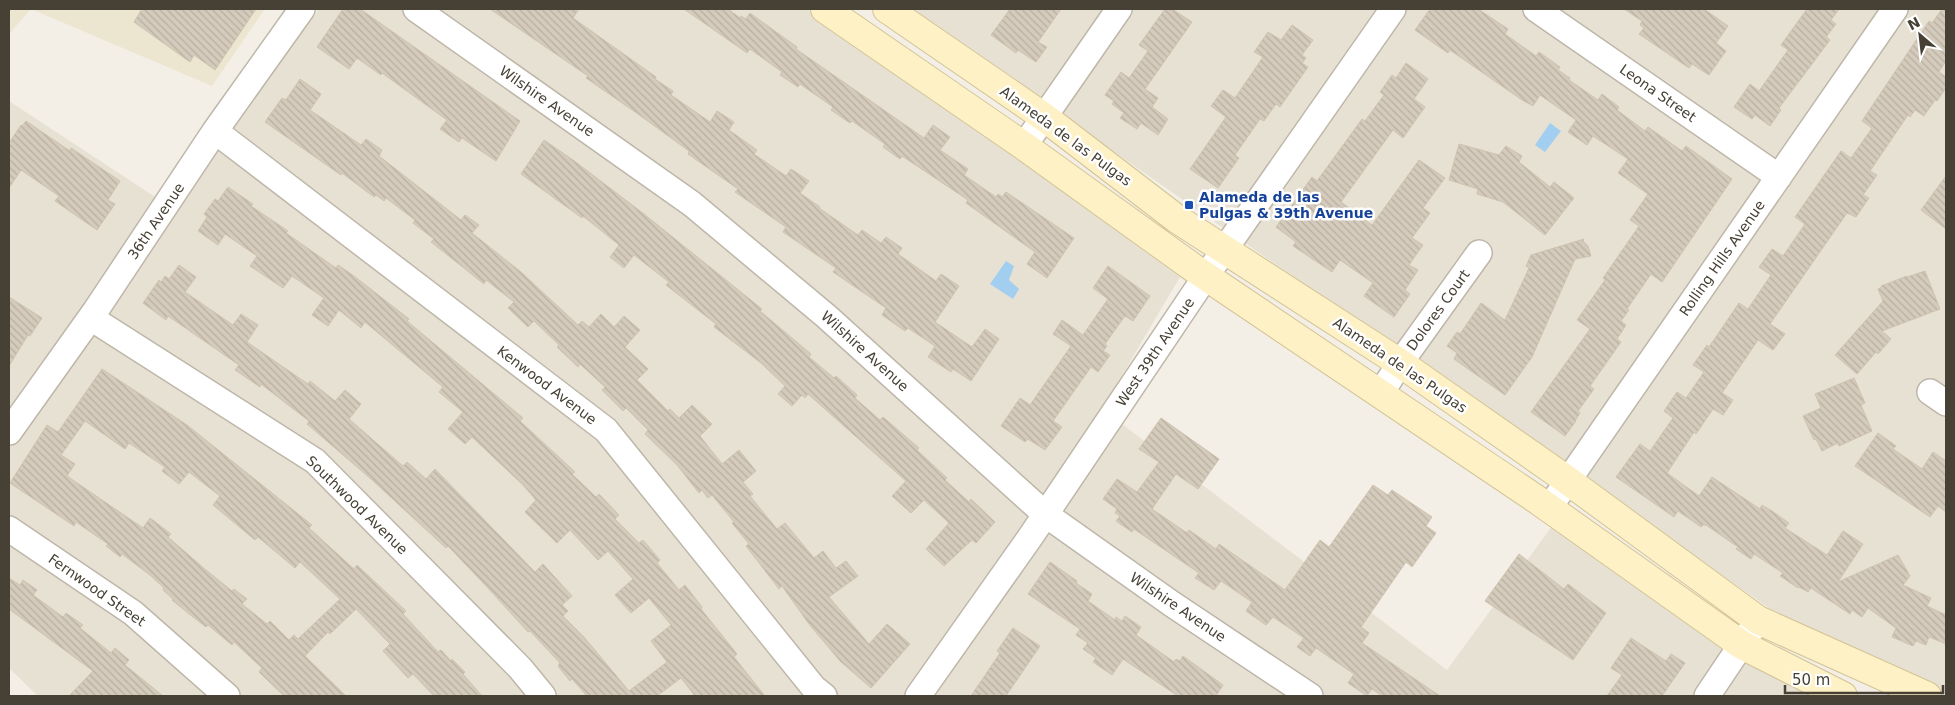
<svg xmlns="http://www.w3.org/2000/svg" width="1955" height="705" font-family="'DejaVu Sans',sans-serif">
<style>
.residential{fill:#e7e1d4}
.education{fill:#ece5d0}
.water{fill:#a2cff0}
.building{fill:url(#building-back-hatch);stroke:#cfc3af;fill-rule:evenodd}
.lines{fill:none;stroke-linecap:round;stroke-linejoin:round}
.minor-casing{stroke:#beb7a9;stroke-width:28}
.secondary-casing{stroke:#d3c496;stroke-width:30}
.minor{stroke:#fff;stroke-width:25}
.secondary{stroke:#fef1c5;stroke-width:28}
.transit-dot{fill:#1a4fb4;stroke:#fff;stroke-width:2}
.labels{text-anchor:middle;stroke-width:5;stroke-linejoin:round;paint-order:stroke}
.street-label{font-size:14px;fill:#464035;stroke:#fff}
.transit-label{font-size:14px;font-weight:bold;fill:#164399;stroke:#fff;text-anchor:start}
</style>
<defs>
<pattern id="building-back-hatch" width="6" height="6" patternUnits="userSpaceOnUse" patternTransform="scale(1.25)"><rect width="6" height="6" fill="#d5cbbc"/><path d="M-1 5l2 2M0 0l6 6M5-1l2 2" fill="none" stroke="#b8afa2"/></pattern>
</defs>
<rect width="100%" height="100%" fill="#f3efe6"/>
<path class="residential" d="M319 9H807L903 75 1180 277 1102 409 1447 670 1555 522 1831 696H38L9 668V101L175 210Z
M909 9H1946V695L1779 615Z"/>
<path class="education" d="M9 9H265L212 86 31 9 9 34Z"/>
<path class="water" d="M1550 123 1561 131 1545 152 1535 145Z
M1006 261 1014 266 1009 280 1019 289 1013 299 990 284Z"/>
<path class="building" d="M142 9H256L215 70 194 55 190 62 134 22Z
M343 9H360L520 121 496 161 462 138 459 142 440 129 447 120 382 73 381 75 357 58 349 69 317 47Z
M490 9H579L573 18 656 77 655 79 673 91 671 95 710 122 717 111 734 122 729 130 757 150 754 154 786 176 791 169 809 181 800 193 820 207 819 208 858 235 862 230 881 243 886 237 902 248 898 254 936 281 941 274 959 286 935 322 972 347 985 329 999 339 971 381 953 369 951 372 928 357 935 346 908 328 905 331 882 315 886 308 833 272 836 268 783 232 786 227 735 192 738 189 688 154 689 151 638 114 586 78 588 76Z
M684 9H728L740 18 741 16 746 19 750 13 797 47 796 49 924 138 933 125 950 137 940 150 968 169 964 175 996 197 998 194 1002 197 1006 192 1074 238 1047 278 1027 264 1035 252 966 203 968 200 902 156 900 159 883 147 885 144 852 121 850 123 831 110 833 107 800 84 798 87 780 75 782 72 750 49 747 53Z
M1010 9H1061L1038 42 1047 47 1036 62 1018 50 1016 53 991 35Z
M1165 9H1172L1192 22 1145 89 1158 98 1152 107 1168 119 1158 135 1141 123 1137 129 1120 118 1124 113 1112 104 1114 101 1105 95 1121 72 1129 78 1148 51 1139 45Z
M1430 9H1478L1508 29 1505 34 1536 56 1539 52 1560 67 1558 70 1570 78 1569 80 1598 100 1602 94 1619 107 1617 110 1645 131 1648 127 1682 151 1686 146 1732 179 1662 282 1651 274 1627 309 1629 310 1621 321 1626 325 1617 339 1621 342 1590 386 1594 389 1578 411 1580 413 1575 421H1576L1565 436 1531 412 1590 329 1577 320 1605 280 1603 278 1639 226 1630 220 1648 194 1618 173 1628 159 1593 136 1587 145 1568 132 1576 120 1540 95 1533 106 1522 100 1450 50 1448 53 1415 30Z
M1624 9H1704L1728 26 1716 43 1726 51 1709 75 1692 64 1689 68 1639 34 1644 28 1640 25 1642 21Z
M1807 9H1839L1831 20 1836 24 1826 37 1830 40 1779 108 1781 110 1770 126 1755 115 1752 119 1734 107 1750 84 1759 91 1788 50 1781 45Z
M1942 9H1946V61L1939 72 1946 77V88L1937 101 1935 100 1924 116 1915 110 1910 117 1908 115 1870 171 1877 175 1863 195 1869 198 1856 217 1847 213 1770 324 1785 334 1773 350 1758 340 1722 393 1733 400 1723 415 1713 409 1696 434 1694 432 1667 473 1699 496 1712 477 1760 509 1762 505 1772 511 1789 523 1785 528 1827 555 1843 531 1863 544 1838 582 1898 555 1910 576 1903 585 1931 598 1927 606 1946 615V644L1929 637 1926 645 1916 641 1913 646 1892 637 1896 628 1868 608 1862 617 1852 610 1850 614 1811 588 1808 592 1799 587 1798 588 1780 576 1783 573 1754 554 1751 559 1736 549 1738 547 1706 525H1703L1701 527 1678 511 1674 517 1616 477 1640 444 1650 451 1673 418 1664 411 1677 392 1686 398 1704 372 1693 365 1707 345 1709 347 1739 303 1748 309 1771 275 1759 267 1772 249 1783 256 1805 224 1795 217 1841 151 1851 158 1872 128 1862 121 1929 21 1932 23Z
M1292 25 1313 40 1302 55 1306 58 1302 63 1308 67 1280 107 1276 104 1264 121 1260 119 1235 155 1239 158 1218 188 1190 169 1226 117 1211 106 1223 90 1235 98 1263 57 1254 52 1268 32 1281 40Z
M1406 63 1428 79 1414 99 1425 107 1403 138 1393 130 1341 202 1372 225 1419 160 1445 178 1423 208 1430 213 1412 238 1423 245 1409 265 1418 270 1405 290 1410 294 1394 317 1364 296 1373 283 1340 260 1332 272 1293 246 1296 242 1276 227 1312 177 1317 181 1362 119 1365 121 1384 95 1380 92 1392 75 1396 78Z
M300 79 321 94 310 110 361 145 366 139 382 150 379 156 461 220 465 215 479 225 472 233 521 272 578 325 582 321 589 327 601 314 614 327 624 316 640 330 625 347 648 369 637 380 668 411 670 409 679 418 692 405 712 424 700 436 722 464 739 450 756 471 743 482 753 494 750 496 777 529 785 523 814 558 823 551 836 568 846 561 858 576 829 597 869 644 887 624 910 644 871 688 840 661 809 624 782 586 779 589 746 546 749 544 732 523 734 522 712 495 708 498 702 490 699 493 677 465 645 434 648 430 626 408 623 411 602 390 605 387 580 364 578 367 557 347 559 345 534 321 528 327 508 308 514 302 486 280 484 284 431 242 434 239 413 223 415 220 386 198 384 201 376 195 374 197 342 173 341 175 265 122 282 98 286 100Z
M26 121 70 151 71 148 120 181 108 200 115 204 97 230 55 201 59 196 21 170 9 188V143L21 125 22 126Z
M544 140 573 160 644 214 762 309 760 311 811 354 809 357 834 378 836 376 857 395 855 398 880 420 883 417 919 448 917 450 947 478 945 480 969 502 971 499 995 522 976 543 972 540 944 566 926 549 949 523 924 500 911 513 892 496 906 481 808 394 805 398 802 395 792 406 778 394 785 386 761 363 714 327 716 324 666 285 669 282 634 255 624 268 610 257 619 245 583 216 582 218 521 174Z
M1459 144 1499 155 1506 146 1522 156 1519 162 1550 187 1554 182 1574 198 1545 235 1503 202 1477 194 1478 189 1449 180Z
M1946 176V229L1921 210Z
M228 187 253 204 251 206 288 231 286 233 336 268 338 265 354 276 409 319 407 321 523 418 520 421 575 472 572 474 596 497 599 494 619 515 615 519 639 543 643 540 660 560 657 563 679 590 685 585 702 607 701 609 737 654 734 657 765 696H695L681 678 657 696H587L572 679 570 681 558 666 560 663 530 631 528 632 487 587 448 546 446 548 371 479 307 424 309 421 261 384 260 387 235 370 239 365 168 316 166 320 143 303 159 280 161 282 165 276 169 279 179 265 196 277 185 292 233 325 241 314 258 325 247 342 308 384 310 381 335 401 345 390 361 404 349 419 403 466 407 462 426 479 435 469 535 572 543 564 572 596 562 605 568 611 563 616 584 637 629 691 667 662 651 641 671 625 649 598 631 613 615 595 633 579 608 551 598 560 570 530 557 543 525 512 536 500 523 485 472 437 465 444 448 429 463 412 439 392 443 387 365 322 361 328 339 310 328 326 312 315 324 298 292 276 283 288 250 266 257 256 225 234 218 245 198 231 207 217 204 214 215 199 218 201Z
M1584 239 1583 241 1588 246 1591 256 1575 259 1532 357 1505 395 1454 359 1457 353 1447 346 1457 332 1460 334 1481 303 1505 320 1529 268 1526 266 1531 255Z
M1108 266 1150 296 1133 321 1125 316 1105 344 1107 346 1103 351 1110 355 1098 372 1091 367 1053 421 1062 427 1045 450 1028 439 1025 442 1001 426 1020 398 1030 405 1071 346 1053 334 1062 320 1083 335 1108 299 1093 288Z
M1925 271 1940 309 1882 331 1891 339 1878 354 1876 352 1857 374 1835 355 1883 301 1878 289 1882 287 1881 286 1907 276V277Z
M9 297 42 318 30 336 28 335 9 366Z
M102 369 187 425 312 525 309 528 354 569 357 565 406 611 403 614 438 652 441 650 451 661 452 659 465 672 463 674 482 696H434L413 674 408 678 383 651 390 644 356 609 330 634 328 632 305 656 346 696H284L259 672 262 668 234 642 232 645 208 625 206 627 188 613 172 600 173 599 163 590 164 588 150 575 122 554 120 557 106 546 108 544 76 522 74 526 10 483 47 425 58 432ZM85 421 125 449 129 443 165 467 162 471 179 484 189 472 220 496 213 505 255 540 258 537 295 568 300 562 340 599 298 639 294 635 289 640 270 621 267 624 242 604 247 599 234 589 232 591 206 570 168 537 171 534 150 518 143 528 67 476 75 464 61 455Z
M1854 378 1865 403 1861 405 1872 431 1839 446 1838 443 1822 451 1816 439 1814 440 1803 416 1821 408 1815 394Z
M1161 418 1219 459 1198 489 1176 474 1152 509 1187 533 1189 530 1216 549 1219 544 1285 590 1320 540 1329 547 1373 485 1388 495 1392 490 1432 517 1426 526 1436 533 1412 567 1406 562 1361 627 1369 633 1362 643 1440 696H1382L1372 689 1367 696 1348 683 1354 674 1316 648 1310 656 1297 647 1304 638 1273 617 1266 625 1246 611 1252 602 1221 581 1214 590 1195 578 1199 573 1134 529 1132 532 1116 521 1120 516 1115 513 1117 509 1103 499 1117 479 1137 492 1159 462 1139 449Z
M1878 433 1896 446 1893 449 1922 469 1933 452 1946 461V512L1938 506 1930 517 1855 466Z
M1519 554 1564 589 1568 584 1606 613 1573 660 1485 601Z
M1050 562 1077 581 1076 583 1092 594 1088 601 1115 620 1116 617 1122 621 1125 616 1141 627 1136 635 1174 662 1176 659 1180 661 1183 656 1223 685 1216 696H1178L1123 659 1112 675 1093 662 1096 658 1083 649 1088 643 1076 635 1080 629 1028 594Z
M9 578 20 585 23 580 37 590 33 595 63 617 66 613 83 625 80 628 111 653 115 648 129 660 125 665 163 696H69L93 671 9 609Z
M1013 628 1040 646 1006 696H971L1000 653 997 651Z
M1631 638 1666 661 1671 654 1685 663 1662 696H1607L1622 675 1611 668Z"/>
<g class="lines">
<defs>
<path id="minor" d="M416 9 692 204 826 316 1045 514 1172 604 1310 696
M1536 9 1779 177
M215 131 606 430 814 688 824 696
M1024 146 1119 9
M91 318 315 461 520 668 543 696
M1930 392 1946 403
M1381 393 1400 363 1479 253
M9 432 96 310 215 131 302 9
M1549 508 1895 9
M9 529 133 613 227 696
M918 696 1031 536 1206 276 1393 9
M1707 696 1758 620"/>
<path id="secondary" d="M825 9 1024 146 1195 269 1539 501 1742 645 1843 696
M887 9 1044 117 1177 219 1400 363 1567 480 1758 620 1927 696"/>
</defs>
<use href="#minor" class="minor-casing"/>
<use href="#secondary" class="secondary-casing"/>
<use href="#minor" class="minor"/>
<use href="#secondary" class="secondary"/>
</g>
<rect class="transit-dot" x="1184" y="200" width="10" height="10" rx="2.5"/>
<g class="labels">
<g class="street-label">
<text transform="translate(1658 93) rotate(35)" y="5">Leona Street</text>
<text transform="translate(547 101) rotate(35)" y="5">Wilshire Avenue</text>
<text transform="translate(1066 136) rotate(36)" y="5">Alameda de las Pulgas</text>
<text transform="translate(156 221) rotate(-56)" y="5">36th Avenue</text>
<text transform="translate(1722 258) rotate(-55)" y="5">Rolling Hills Avenue</text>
<text transform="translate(1438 310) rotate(-54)" y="5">Dolores Court</text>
<text transform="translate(865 351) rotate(42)" y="5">Wilshire Avenue</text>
<text transform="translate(1155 352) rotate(-56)" y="5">West 39th Avenue</text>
<text transform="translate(1400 365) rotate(34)" y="5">Alameda de las Pulgas</text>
<text transform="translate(547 385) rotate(37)" y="5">Kenwood Avenue</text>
<text transform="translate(357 505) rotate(44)" y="5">Southwood Avenue</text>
<text transform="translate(97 590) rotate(35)" y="5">Fernwood Street</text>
<text transform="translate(1178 607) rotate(34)" y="5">Wilshire Avenue</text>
</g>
<g class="transit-label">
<text x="1199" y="202">Alameda de las<tspan x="1199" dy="16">Pulgas &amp; 39th Avenue</tspan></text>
</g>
</g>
<rect width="1955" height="705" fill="none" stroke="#464035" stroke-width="20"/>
<g transform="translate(1920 35) rotate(332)" stroke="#ffffff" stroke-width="4" paint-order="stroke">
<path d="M0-4L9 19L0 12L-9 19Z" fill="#464035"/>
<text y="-8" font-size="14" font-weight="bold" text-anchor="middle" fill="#464035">N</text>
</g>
<path d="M1785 685v8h158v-8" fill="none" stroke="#464035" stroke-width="2.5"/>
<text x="1792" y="685" font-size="15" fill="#464035" stroke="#ffffff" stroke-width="4" paint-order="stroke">50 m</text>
</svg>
